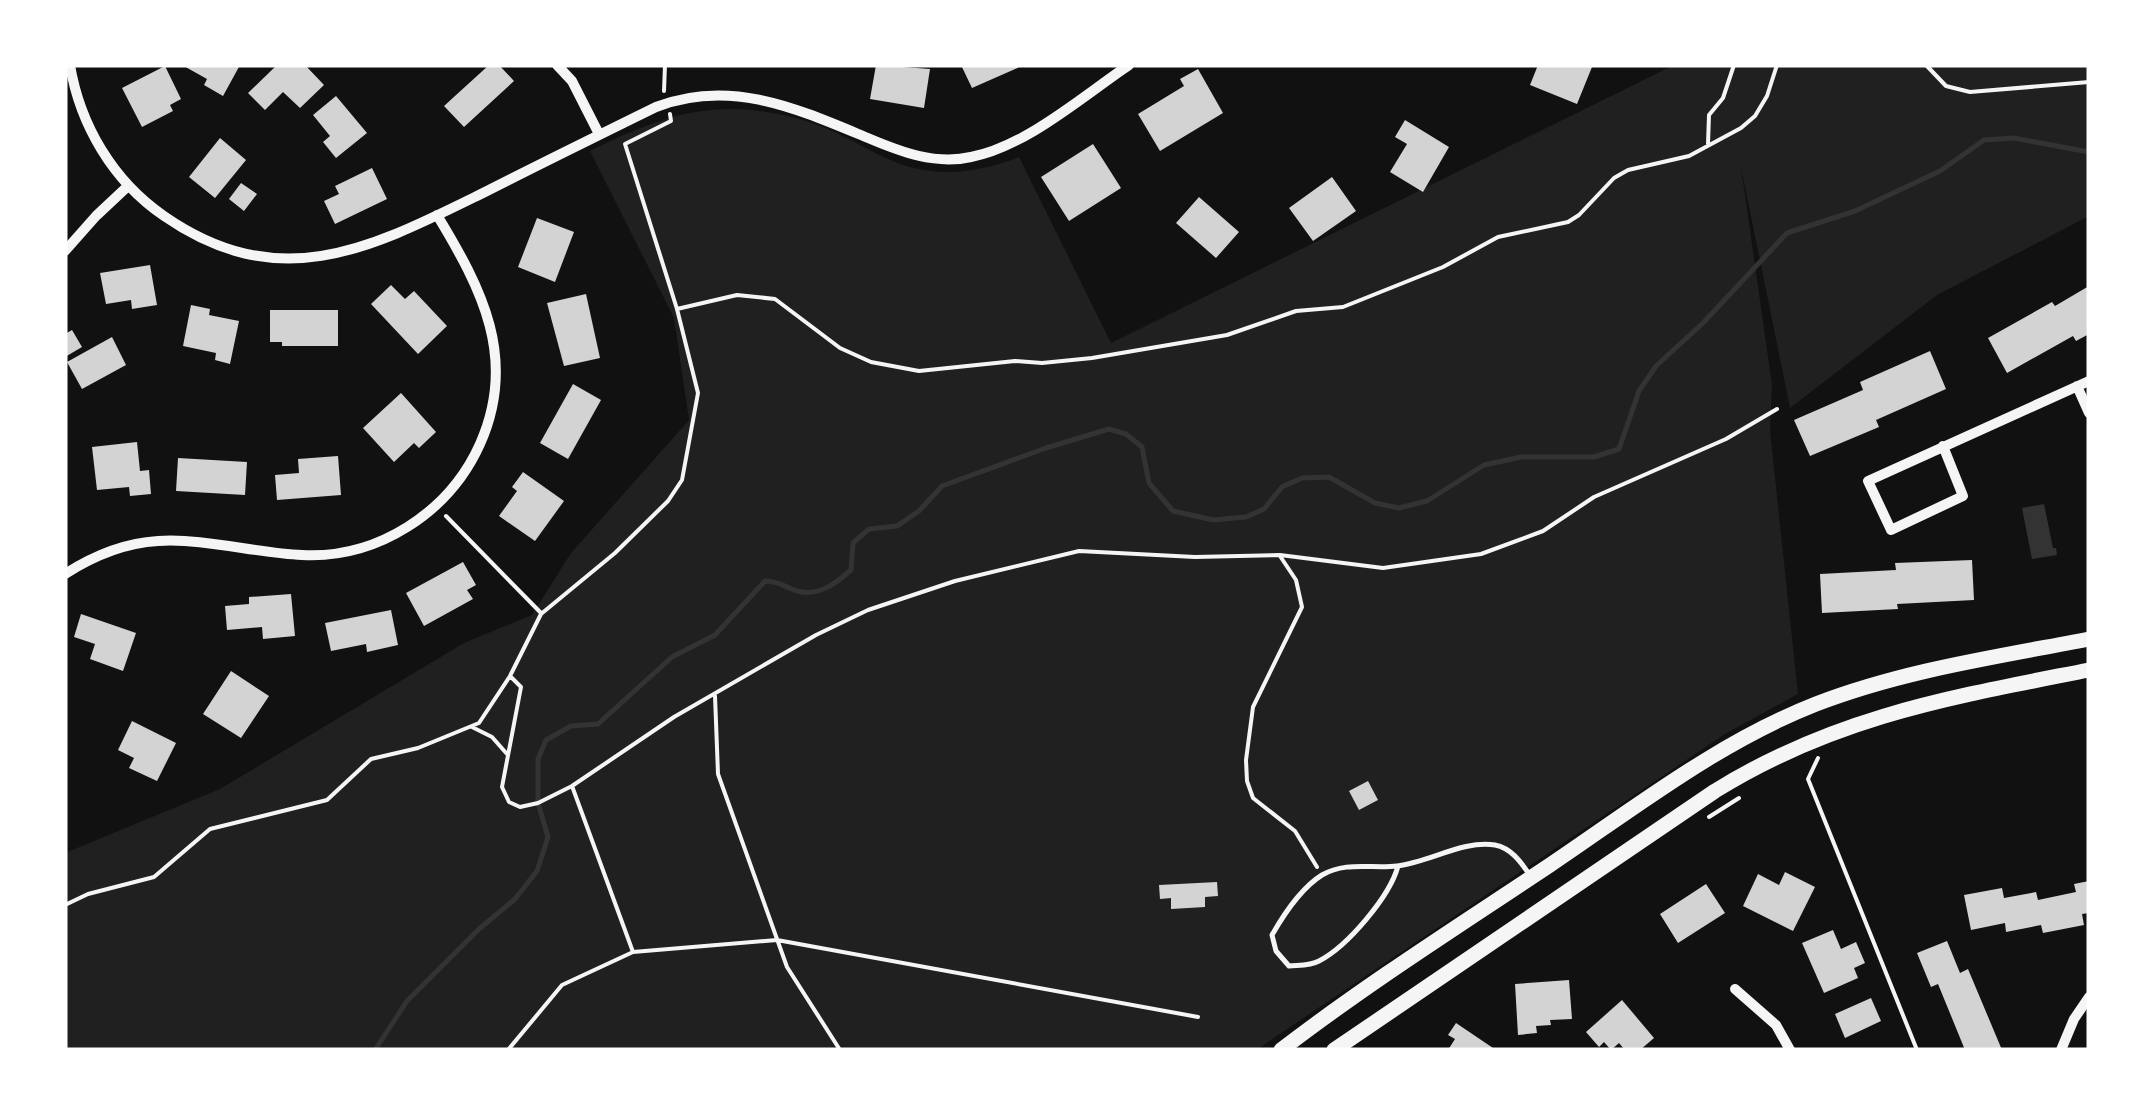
<svg xmlns="http://www.w3.org/2000/svg" width="2154" height="1115" font-family="'Varela Round',sans-serif">
<style>
.green{fill:#202020}
.water{fill:#333}
.lines{fill:none;stroke-linecap:round;stroke-linejoin:round}
.stream{stroke:#333;stroke-width:5}
.building{fill:#d3d3d3}
.path{stroke:#f5f5f5;stroke-width:4}
.service{stroke:#f5f5f5;stroke-width:5}
.minor{stroke:#f5f5f5;stroke-width:10}
.secondary{stroke:#f5f5f5;stroke-width:15}
</style>
<rect width="100%" height="100%" fill="#111"/>
<path class="green" d="M1674 65H2089V216L1937 295 1790 408 1741 167 1772 385 1770 431 1798 694 1725 734 1256 1050H65V853L220 789 464 643 532 615 571 553 689 420 674 318 590 151C666 114 717 96 803 120 832 128 858 145 886 158 929 179 975 174 1019 157L1111 343Z"/>
<path class="water" d="M2044 504 2053 548H2056L2057 555 2032 559 2022 508Z"/>
<g class="lines">
<path class="stream" d="M375 1050 407 1001 479 929 515 899 537 871 548 837 538 803V759L546 740 571 726 598 724 672 657 715 635 765 581C779 581 784 587 797 591 819 597 836 583 851 570L853 543 869 529 897 526 919 511 942 486 1046 448 1109 429 1126 434 1142 447 1149 483 1173 511 1213 520 1246 517 1264 509 1282 487 1302 478 1329 477 1375 503 1399 508 1427 501 1484 465 1521 457H1594L1619 449 1639 391 1656 366 1703 323 1787 233 1855 211 1940 171 1984 140 2014 138 2089 152"/>
</g>
<path class="building" d="M182 65H240L223 96 204 85 207 79Z
M277 65H305L324 85 300 108 283 92 265 110 248 93Z
M489 65H499L514 81 464 127 444 106Z
M876 65 930 69 924 108 870 99Z
M961 65H1024L972 88Z
M1538 65 1592 67 1577 104 1530 85Z
M165 66 181 99 170 105 173 111 142 127 122 88Z
M1198 69 1223 113 1160 151 1138 114 1184 86 1180 79Z
M336 96 367 133 336 158 323 142 330 136 313 115Z
M1405 120 1449 147 1423 192 1390 172 1407 144 1395 137Z
M220 138 246 160 215 198 189 177Z
M1093 144 1121 188 1069 221 1041 177Z
M372 168 387 199 335 224 324 201 339 194 335 186Z
M1332 177 1356 211 1313 241 1289 208Z
M241 183 257 194 244 211 229 199Z
M1199 197 1239 232 1216 258 1176 223Z
M537 218 574 232 555 282 518 267Z
M150 265 157 305 132 309 131 300 106 304 100 273Z
M391 285 405 299 414 291 447 326 418 354 371 304Z
M2089 286V334L2076 341 2073 336 2007 373 1988 338 2052 302 2055 306Z
M586 294 600 358 564 366 547 303Z
M191 305 210 309 209 315 239 321 230 364 215 360 216 353 183 346Z
M270 310H338V346H282V342H270Z
M72 330 82 347 65 357V334Z
M112 337 126 365 82 389 67 362Z
M1930 351 1946 389 1876 420 1879 427 1810 456 1794 420 1863 390 1860 382Z
M573 384 601 400 568 459 540 443Z
M401 393 436 432 419 448 414 443 394 462 363 428Z
M137 442 140 471 149 470 151 494 130 496 129 487 97 490 92 447Z
M338 456 341 495 277 500 275 475 299 473 298 459Z
M178 458 247 462 245 495 176 491Z
M523 472 564 501 535 541 499 516 517 491 512 487Z
M1972 560 1974 600 1897 604 1898 609 1822 613 1820 574 1896 570 1895 563Z
M463 562 476 585 467 590 473 599 424 626 406 593Z
M291 594 295 636 263 639 262 627 227 630 225 606 249 604V597Z
M391 610 398 645 367 652 366 644 331 651 325 623Z
M81 614 136 633 123 671 90 659 95 644 74 637Z
M231 671 269 696 241 738 203 714Z
M132 721 176 743 157 781 129 768 134 758 118 750Z
M1368 781 1378 800 1359 810 1349 791Z
M1785 872 1815 887 1793 931 1743 906 1758 874 1779 885Z
M2089 881V913L2082 914 2084 925 2043 933 2041 925 2006 932 2005 923 1971 930 1964 895 2002 888 2004 898 2036 892 2038 900 2076 892 2074 884Z
M1217 882 1218 896 1205 897V907L1171 909V898L1160 899 1159 885Z
M1706 884 1725 913 1678 943 1660 914Z
M1833 930 1841 949 1856 942 1865 963 1854 968 1858 978 1824 993 1802 943Z
M1947 941 1960 973 1968 969 2002 1050H1965L1938 984 1931 987 1917 953Z
M1569 980 1572 1019 1550 1020 1551 1025 1536 1026 1537 1033 1518 1035 1515 984Z
M1871 998 1881 1021 1845 1038 1835 1014Z
M1622 1000 1654 1038 1640 1050H1625L1619 1043 1611 1050 1604 1042 1599 1047 1586 1032Z
M1456 1023 1496 1050H1448L1455 1039 1448 1035Z"/>
<g class="lines">
<path class="path" d="M1926 65 1946 86 1970 92 2089 82
M664 91 665 65
M1708 144 1709 115 1723 98 1734 65
M677 309 737 295 775 299 840 348 871 362 919 371 1015 361 1042 363 1092 358 1227 335 1296 311 1343 307 1443 267 1498 237 1568 222 1579 215 1614 178 1628 170 1689 156 1741 128 1755 116 1767 96 1777 65
M446 516 541 613
M1280 556 1296 580 1302 607 1253 707 1246 760 1247 781 1253 798 1295 831 1317 867
M510 676 521 687 502 787 509 802 520 807 538 803 572 786 674 717 816 635 868 610 955 581 1079 551 1195 557 1280 555 1383 568 1481 554 1543 531 1594 497 1726 439 1777 409
M715 696 718 774 787 967 840 1050
M472 727 492 737 507 754
M1818 758 1808 779 1917 1050
M1709 817 1739 798
M65 905 88 894 154 877 210 829 327 800 371 759 418 748 479 723 510 676 541 614 615 553 668 501 682 480 698 393 677 309 625 144 671 121 670 114
M633 952 777 940 1198 1017
M508 1050 562 985 633 952 572 786"/>
<path class="service" d="M1398 866C1390 896 1348 946 1319 961 1310 966 1299 965 1289 966L1276 951 1272 935C1284 914 1301 888 1322 875 1346 861 1372 869 1397 866 1430 862 1463 840 1495 845 1511 848 1521 862 1529 874"/>
<path class="minor" d="M70 65C80 125 113 181 164 216 281 297 373 247 485 192 542 163 599 135 656 107 731 78 798 109 868 138 901 152 935 165 971 157 1025 147 1083 96 1129 65
M557 65 572 81 599 134
M65 251 96 216 128 186
M2077 386 2089 413
M1943 446 1963 496 1891 530 1868 481 2089 381
M65 574C93 556 124 543 158 541 205 538 255 553 302 555 377 559 449 513 480 444 518 359 482 289 437 215
M1735 989 1776 1025 1790 1050
M2061 1050 2074 1019 2089 997"/>
<path class="secondary" d="M1281 1050C1367 984 1460 925 1550 865 1636 807 1719 742 1816 704 1904 670 1997 657 2089 639
M1334 1050 1715 791C1836 716 1953 697 2089 670"/>
</g>
<rect width="2154" height="1115" fill="none" stroke="#ffffff" stroke-width="135"/>
</svg>
